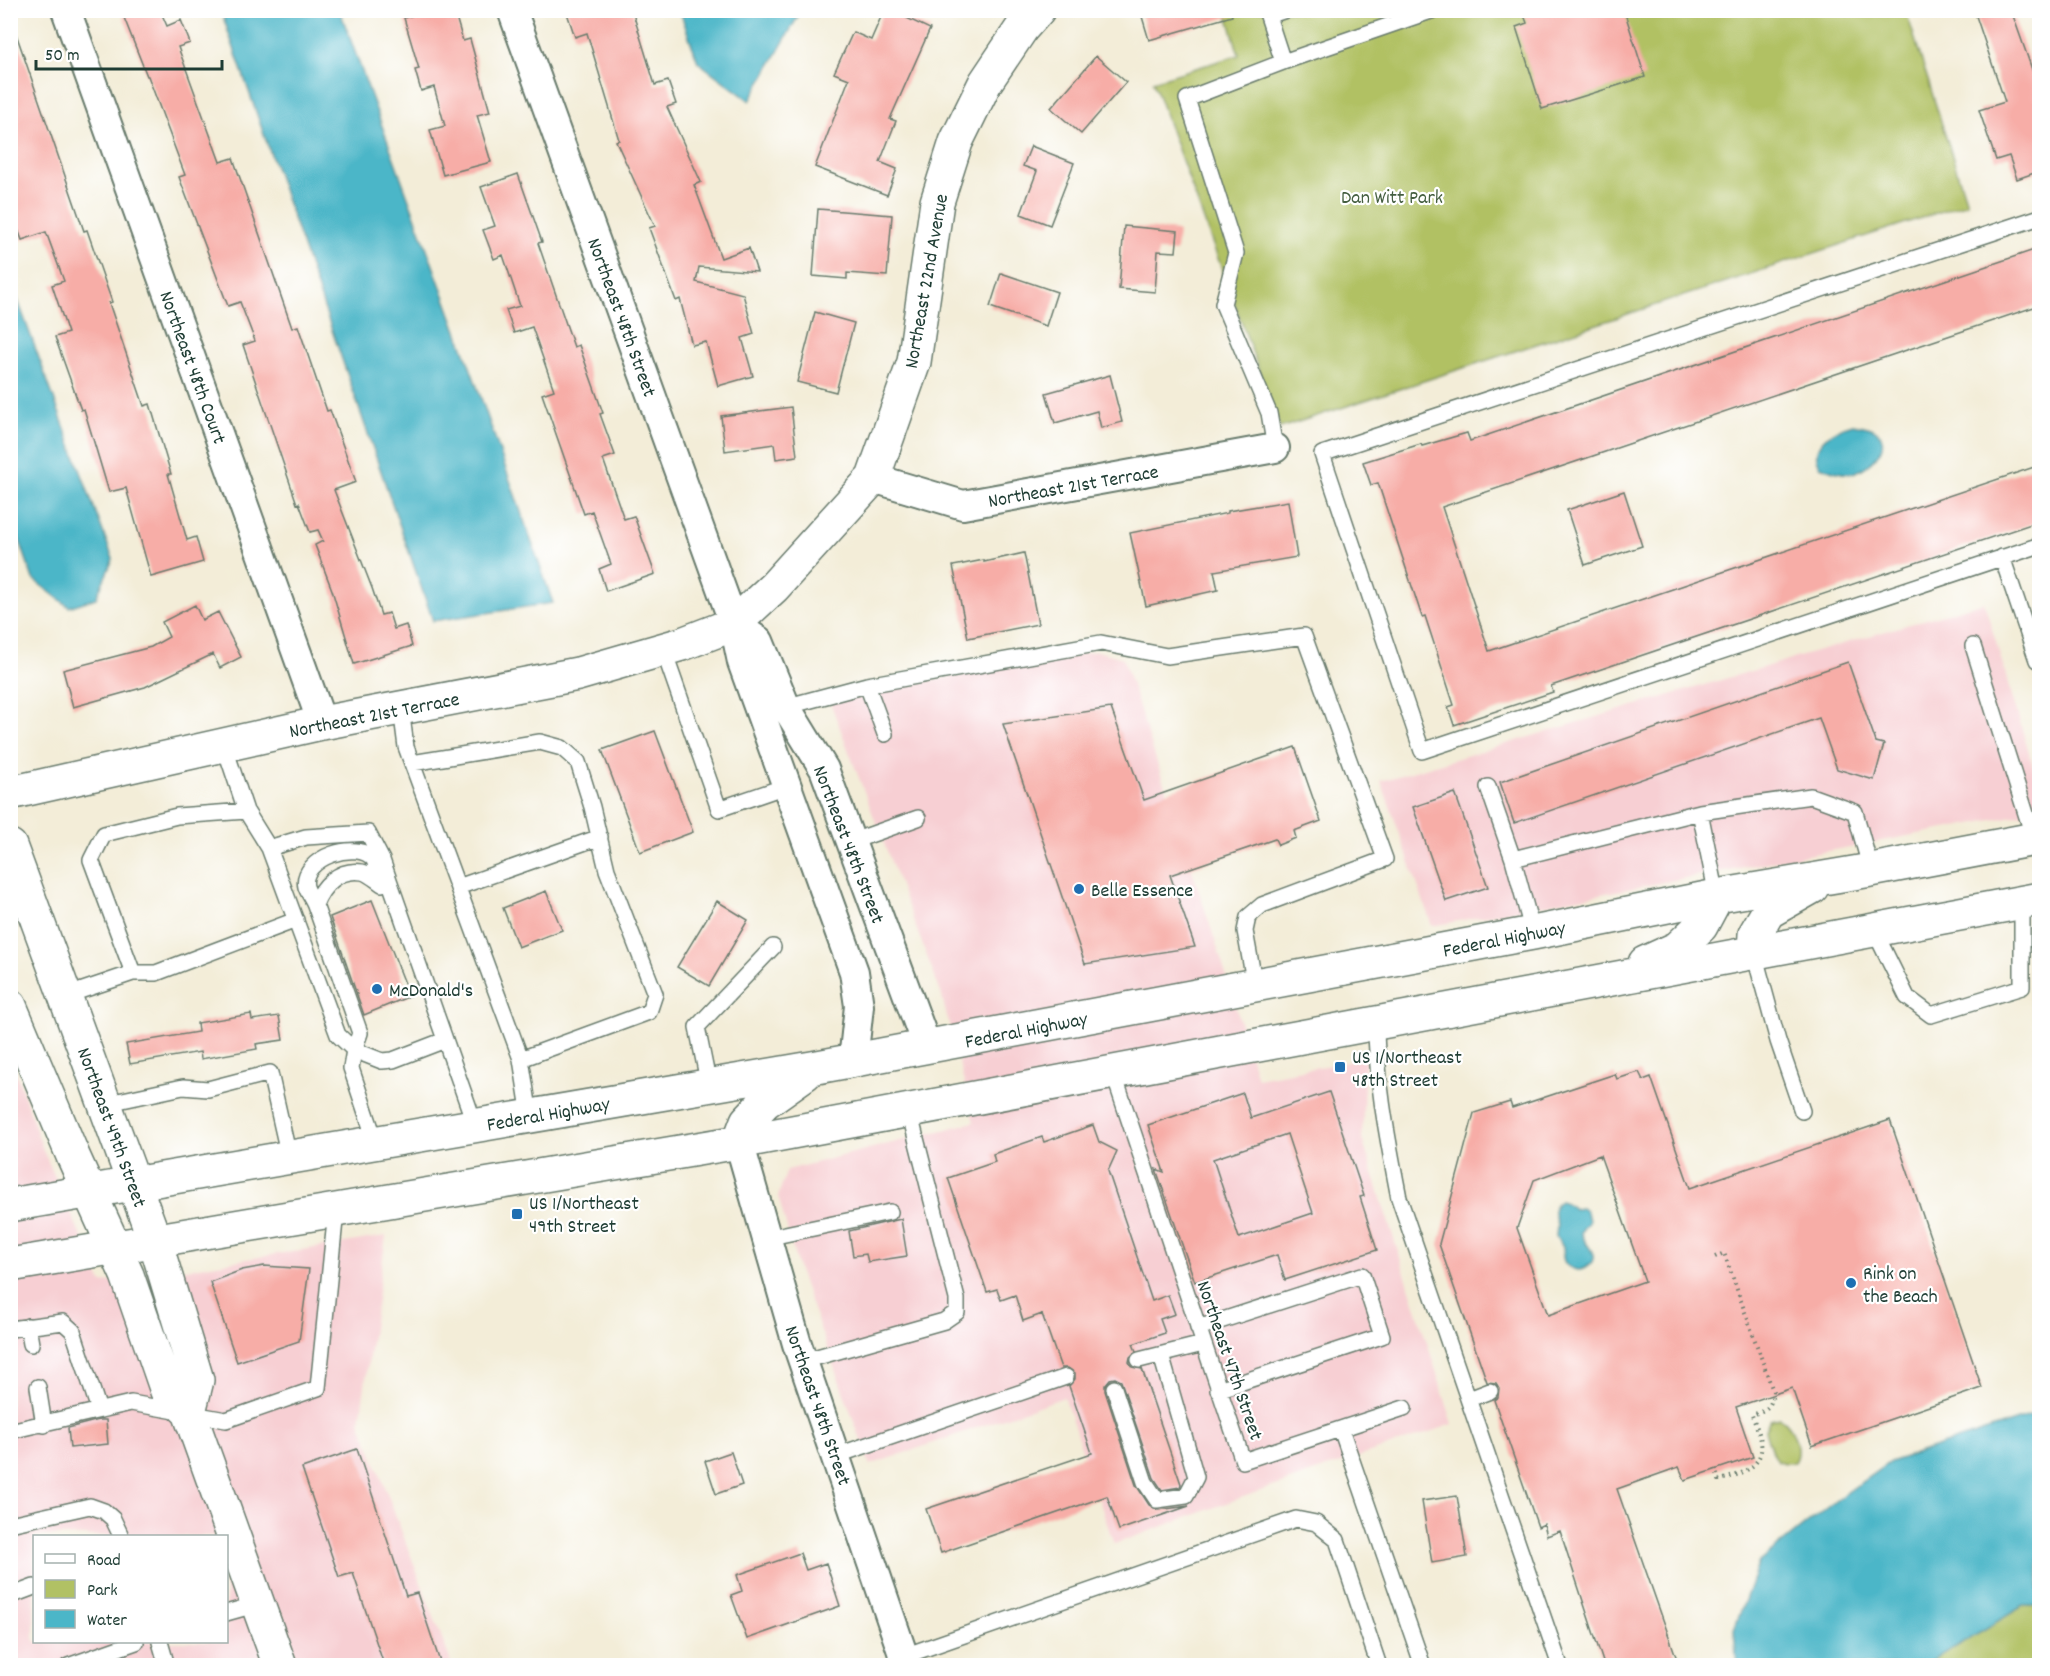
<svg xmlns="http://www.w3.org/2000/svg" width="2050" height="1676" font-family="Dekko,sans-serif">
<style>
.built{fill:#f7cfd3;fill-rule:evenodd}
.green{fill:#b1c164;stroke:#687f4c;stroke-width:1.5}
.water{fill:#4bb6c8;stroke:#357a7e;stroke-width:1.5}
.building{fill:#f7ada7;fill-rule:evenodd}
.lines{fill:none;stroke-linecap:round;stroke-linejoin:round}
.service-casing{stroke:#697b6d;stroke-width:18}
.minor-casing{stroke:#697b6d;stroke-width:32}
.tertiary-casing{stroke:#697b6d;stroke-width:36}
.primary-casing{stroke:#697b6d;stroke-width:36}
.path{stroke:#697b6d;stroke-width:4;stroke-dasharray:1.5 4.5;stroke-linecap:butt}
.service{stroke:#fff;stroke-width:15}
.minor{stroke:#fff;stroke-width:28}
.tertiary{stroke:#fff;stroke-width:33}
.primary{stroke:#fff;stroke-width:33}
.poi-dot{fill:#1f6fb2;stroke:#fff;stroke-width:2}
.labels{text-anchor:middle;stroke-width:4.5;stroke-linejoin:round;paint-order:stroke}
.park-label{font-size:20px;fill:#445e40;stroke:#fff}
.street-label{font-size:20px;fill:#1f3d34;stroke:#fff}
.poi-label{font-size:20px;fill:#1f3d34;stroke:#fff;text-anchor:start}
</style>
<rect width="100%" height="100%" fill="#fff"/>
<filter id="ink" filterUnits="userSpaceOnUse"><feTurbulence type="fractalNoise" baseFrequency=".0167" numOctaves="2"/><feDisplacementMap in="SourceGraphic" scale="12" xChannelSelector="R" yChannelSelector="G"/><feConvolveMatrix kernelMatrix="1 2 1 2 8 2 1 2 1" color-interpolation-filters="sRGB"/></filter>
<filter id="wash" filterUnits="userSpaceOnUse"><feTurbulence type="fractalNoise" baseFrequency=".008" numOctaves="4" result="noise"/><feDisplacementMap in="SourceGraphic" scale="24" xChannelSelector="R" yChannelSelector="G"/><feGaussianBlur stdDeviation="1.35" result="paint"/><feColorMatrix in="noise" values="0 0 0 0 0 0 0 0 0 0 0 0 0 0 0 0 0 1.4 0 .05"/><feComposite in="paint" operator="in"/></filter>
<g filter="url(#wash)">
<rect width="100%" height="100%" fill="#f3edd8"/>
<path class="built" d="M1984 602 2039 786 2040 811 1432 926 1381 781Z
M1097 651 1123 658 1223 965 1257 1078 1365 1059 1362 1139 1453 1424 1229 1502 1114 1544 1064 1397 870 1465 798 1268 778 1196 787 1170 974 1122 941 993 830 702 862 693Z
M10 1055 43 1150 102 1283 386 1236 360 1421 452 1665H11ZM34 1536H226V1642H34Z"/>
<path class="green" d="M1226 11H1906L1967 203 1280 428 1153 81 1239 55Z
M1780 1418C1793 1425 1802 1449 1794 1462 1781 1465 1774 1461 1771 1449 1769 1442 1766 1436 1765 1429L1770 1420Z
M2023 1606H2039V1665L1930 1666 1931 1661Z"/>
<path class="water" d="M221 11H340L468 361 553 603 433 621Z
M680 11V10L801 11 750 101 698 62Z
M11 282 113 559 96 598 69 607 33 579 11 515Z
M1853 424C1860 426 1869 426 1875 430 1895 443 1870 467 1856 472 1844 476 1831 470 1820 466 1807 444 1835 429 1853 424Z
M1560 1201 1566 1203 1574 1209 1582 1208 1587 1212 1589 1221C1587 1225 1582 1228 1581 1233 1580 1241 1606 1256 1585 1268 1577 1273 1564 1267 1563 1257 1563 1254 1564 1251 1563 1248 1562 1243 1557 1241 1556 1236 1556 1235 1557 1227 1557 1226 1556 1217 1551 1213 1556 1204Z
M2039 1413V1606H2023L1931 1661 1930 1665H1737L1734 1630 1759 1562 1839 1498 1890 1462Z"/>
<g id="blocks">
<path class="building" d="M121 10H160L167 26 181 20 190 43 178 47 220 162 233 158 292 328 298 326 327 411 330 410 356 482 334 490 372 588 381 615 389 613 394 629 406 625 412 646 354 664 332 590 315 545 323 541 318 530 310 532 299 503 297 504 243 345 255 341 240 302 228 306 179 177 185 175 148 76H147Z
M429 10H454L463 41 470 39 490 112 477 115 491 162 443 175 430 130 445 126 434 87 421 91 415 70 419 69 404 18Z
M566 10H632L655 85 668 81 676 104 667 107 701 182 694 185 721 258 749 248 757 272 699 267 696 282 743 294 754 334 742 338 753 376 718 386 706 342 692 345 680 299 676 301 649 228 655 226 616 141 619 140 587 33 575 37Z
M884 10H890L930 29 890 119 896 121 880 162 897 169 887 195 815 167 849 79 834 73 853 32 871 40Z
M1140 10H1231L1232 16 1149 40Z
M1522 10H1624L1645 77 1542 109 1516 27 1527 23Z
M1974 10H2011L2040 92V171L2017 179 2009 156 1996 160 1979 110 2005 102Z
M13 25 84 231 87 230 112 302 109 303 144 406 150 404 171 474H168L187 540 196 537 203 562 151 577 126 488 109 492 84 409 81 410 55 337 68 333 52 285 64 281 46 232 22 240 10 208V26Z
M1096 56 1126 82 1081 134 1051 108Z
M1031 146 1074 163 1050 225 1021 214 1037 171 1023 166Z
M518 174 542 242 538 243 574 347 579 345 603 413 600 414 615 455 603 459 624 519 634 516 655 574 606 591 599 569 611 564 592 511 584 514 542 394 554 390 532 327 514 333 506 310 520 306 503 255 494 259 483 230 495 226 481 187Z
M818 209 892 215 887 276 847 273V279L813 276Z
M1124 226 1178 231 1176 252 1158 251 1155 292 1119 289Z
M2040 248V305L1442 507 1489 651 2040 465V521L1551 686 1553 692 1454 725 1448 707 1454 705 1425 616 1422 617 1378 483 1371 485 1363 462 1421 444 1422 446 1467 433 1470 441Z
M1001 273 1057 292 1046 326 990 307Z
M815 312 854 323 836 392 797 382Z
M1110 375 1122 422 1101 428 1097 411 1055 423 1046 393Z
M791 407 797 456 776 459 774 444 725 451 721 416Z
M1624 491 1642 546 1585 565 1567 510Z
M1288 501 1297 557 1214 571 1218 590 1146 606 1130 533 1228 513V511Z
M1024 553 1038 624 968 638 953 566 984 560V562Z
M195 605 202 620 218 612 241 657 220 668 213 654 145 687 73 707 63 670 151 647 169 637 162 622Z
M1848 662 1876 742 1884 744 1874 780 1837 769 1819 718 1514 823 1500 782Z
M1111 708 1144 800 1295 747 1321 821 1294 831 1296 838 1278 845 1275 839 1170 875 1195 947 1085 964 1003 724Z
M655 731 693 832 640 852 602 750Z
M1455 793 1488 887 1446 901 1413 807Z
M546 891 562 930 518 947 503 908Z
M372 900 410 996 364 1015 330 917Z
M717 901 748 920 709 986 677 967Z
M251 1014 252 1020 279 1016 283 1040 256 1044 257 1049 201 1059 200 1052 130 1064 126 1044 198 1032 197 1023Z
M1639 1072 1643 1080 1651 1077 1690 1188 1890 1120 1982 1388 1812 1446 1792 1388 1736 1407 1753 1457 1685 1480 1679 1467 1617 1489 1679 1665H1604L1560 1531 1547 1536 1544 1524 1538 1527 1494 1400 1498 1397 1499 1388 1496 1383 1487 1382 1439 1244 1474 1113 1510 1102 1512 1108 1615 1074 1617 1079ZM1600 1155 1645 1281 1548 1315 1517 1228 1534 1180Z
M1329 1092 1364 1196 1360 1197 1377 1250 1285 1280 1277 1255 1195 1282 1156 1169 1164 1172 1148 1125 1243 1093 1251 1118ZM1287 1134 1313 1213 1239 1238 1213 1159Z
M1093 1125 1099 1142 1117 1151 1108 1171 1152 1301 1168 1295 1175 1314 1160 1319 1165 1333 1133 1344 1136 1351 1130 1357 1129 1362 1132 1367 1142 1369 1181 1484 1180 1487 1162 1490 1154 1478 1121 1381 1115 1378 1110 1379 1105 1385V1391L1136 1485 1149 1505 1158 1510 1189 1506 1119 1530 1107 1496 941 1553 926 1509 1092 1453 1069 1386 1075 1379V1373L1068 1368H1061L1042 1314 1023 1321 1015 1295 1001 1300 997 1289 987 1292 948 1178 995 1162 993 1154 1042 1137 1044 1142Z
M901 1219 907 1256 868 1262 866 1254 853 1256 849 1231Z
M264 1266 309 1269 299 1341 237 1362 210 1282 242 1270Z
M99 1420H106L108 1444 70 1448 68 1428Z
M357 1449 406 1596 417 1593 441 1665H384L353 1573 339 1577 302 1468Z
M731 1452 742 1485 716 1494 705 1461Z
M1457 1496 1467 1557 1432 1563 1422 1501Z
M800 1553 806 1570 826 1563 840 1606 747 1639 731 1595 742 1591 737 1575Z"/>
</g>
</g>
<g filter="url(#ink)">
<use href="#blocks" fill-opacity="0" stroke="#697b6d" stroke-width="1.5"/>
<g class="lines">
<defs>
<path id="service" d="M1266 10 1283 62
M1268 16 1286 10
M2040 217 1322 454 1422 751 2040 545
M1275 448 1269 413 1223 304 1236 253 1187 99 1283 62 1434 10
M2002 557 2037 660 2040 662
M1973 646 2034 839
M663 649 719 809 786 786
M867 685 885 734
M401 708 406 747 521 1059 530 1116
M781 708 867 685 1101 643 1167 656 1304 636 1385 859 1262 905 1248 917 1245 931 1255 986
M224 745 246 811 269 848
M412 763 540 742 562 748 578 762 592 807 607 870 655 994 649 1012 521 1059
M1488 787 1513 859
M1700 812 1717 896
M850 842 918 818
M377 869C376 866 375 863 374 860 359 838 299 858 306 887 308 893 313 899 315 905L360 1033 354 1050 382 1061 393 1060 445 1040
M458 887 600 837
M315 905C322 886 339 868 362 872 368 873 376 880 382 884
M1874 930 1907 997 1931 1015 2022 987V902
M1533 933 1513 859 1700 812 1811 796 1855 812 1871 870
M1754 953 1778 1041 1802 1111
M133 973 91 860 104 834 177 816 246 811
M65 996 133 973H156L296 920
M1376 1023C1376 1082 1388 1140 1399 1198L1560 1666
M1113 1072 1243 1461 1404 1408
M709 1086 697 1027 773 947
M104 1104 183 1087 208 1089 270 1073 289 1157
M376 1143 351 1068 354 1050 338 1035 269 848 306 837 368 833 382 860 475 1125
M766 1238 890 1212
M28 1326 31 1344
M1198 1328 1362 1275 1382 1336 1218 1390
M10 1329 63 1322 73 1331 99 1410
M1139 1360 1203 1344
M803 1361 944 1321 957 1312V1299L909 1111
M38 1387 44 1425
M1114 1388 1145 1482 1157 1500 1186 1496 1196 1477 1161 1355
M1469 1399 1490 1391
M1341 1429 1423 1666
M10 1431 131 1403 226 1420 318 1388 336 1211
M835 1456 1066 1377
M10 1524 90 1506 104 1511 113 1519 121 1536
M10 1596 34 1587
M226 1613 258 1604
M160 1642 167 1666
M904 1656 1296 1519 1316 1523 1337 1540 1379 1666
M68 1666 136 1642"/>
<path id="minor" d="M66 10 322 723
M512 10 734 624 742 662 854 972 859 1006 853 1061
M873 478 963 505 1275 448
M734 624 759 641 786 707 824 769 927 1047
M739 1142 797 1344 907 1666"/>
<path id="tertiary" d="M10 793 322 723 578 674 682 644 734 624 774 587 873 478 914 362 937 202 956 142 985 83 1022 28 1038 10
M10 846 155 1241 197 1380 189 1412
M10 1006 73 1156 127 1275 167 1391 189 1412 280 1666"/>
<path id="primary" d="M1754 953 1755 934 1768 912 1812 887
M1645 963 1678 948 1701 926 1717 896
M739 1142 747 1121 765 1102 806 1073
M10 1205 812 1068 1533 933 1717 896 1871 870 2040 838
M10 1265 739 1142 2040 899"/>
</defs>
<use href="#service" class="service-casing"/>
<use href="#minor" class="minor-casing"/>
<use href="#tertiary" class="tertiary-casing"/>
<use href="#primary" class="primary-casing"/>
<path class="path" d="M1715 1257 1724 1253 1773 1391C1772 1408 1767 1409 1752 1415 1755 1424 1760 1433 1761 1442 1765 1467 1738 1476 1719 1480L1715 1469"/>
<use href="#service" class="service"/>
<use href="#minor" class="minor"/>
<use href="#tertiary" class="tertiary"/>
<use href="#primary" class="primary"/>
</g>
</g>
<g class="poi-dot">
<circle cx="1079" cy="889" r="6"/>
<circle cx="377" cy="989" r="6"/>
<rect x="1334" y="1061" width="12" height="12" rx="3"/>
<rect x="511" y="1208" width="12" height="12" rx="3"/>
<circle cx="1851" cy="1283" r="6"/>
</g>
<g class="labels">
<g class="park-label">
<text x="1392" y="203">Dan Witt Park</text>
</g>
<g class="street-label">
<text transform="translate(925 281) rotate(-80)" y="7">Northeast 22nd Avenue</text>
<text transform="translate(623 317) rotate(70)" y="7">Northeast 48th Street</text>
<text transform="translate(194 367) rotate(70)" y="7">Northeast 48th Court</text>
<text transform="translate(1073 485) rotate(-10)" y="7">Northeast 21st Terrace</text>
<text transform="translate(374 714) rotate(-11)" y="7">Northeast 21st Terrace</text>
<text transform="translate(850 844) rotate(69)" y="7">Northeast 48th Street</text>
<text transform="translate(1504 938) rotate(-11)" y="7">Federal Highway</text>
<text transform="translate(1026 1029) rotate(-11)" y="7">Federal Highway</text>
<text transform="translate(548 1113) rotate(-10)" y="7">Federal Highway</text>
<text transform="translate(113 1127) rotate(70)" y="7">Northeast 49th Street</text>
<text transform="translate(1231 1360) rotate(71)" y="7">Northeast 47th Street</text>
<text transform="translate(819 1405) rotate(71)" y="7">Northeast 48th Street</text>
</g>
<g class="poi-label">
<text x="1091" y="896">Belle Essence</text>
<text x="389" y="996">McDonald's</text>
<text x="1352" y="1063">US 1/Northeast<tspan x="1352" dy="23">48th Street</tspan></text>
<text x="529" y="1209">US 1/Northeast<tspan x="529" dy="23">49th Street</tspan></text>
<text x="1863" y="1279">Rink on<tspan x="1863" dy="23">the Beach</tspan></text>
</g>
</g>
<rect width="2050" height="1676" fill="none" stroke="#fff" stroke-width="36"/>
<rect x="33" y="1535" width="195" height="108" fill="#ffffff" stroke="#a5b1ae" stroke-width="1.5"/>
<rect x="45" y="1554" width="30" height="9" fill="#ffffff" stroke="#a5b1ae" stroke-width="1.5"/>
<text x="87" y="1565" font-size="18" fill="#1f3d34">Road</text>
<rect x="45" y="1580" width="30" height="18" fill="#b1c164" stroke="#a5b1ae" stroke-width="1.5"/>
<text x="87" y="1595" font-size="18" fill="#1f3d34">Park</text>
<rect x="45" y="1610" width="30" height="18" fill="#4bb6c8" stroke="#a5b1ae" stroke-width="1.5"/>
<text x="87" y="1625" font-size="18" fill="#1f3d34">Water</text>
<path d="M36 60v9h186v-9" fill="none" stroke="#1f3d34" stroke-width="3"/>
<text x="45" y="60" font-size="18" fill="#1f3d34" stroke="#ffffff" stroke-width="4.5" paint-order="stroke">50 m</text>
</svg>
